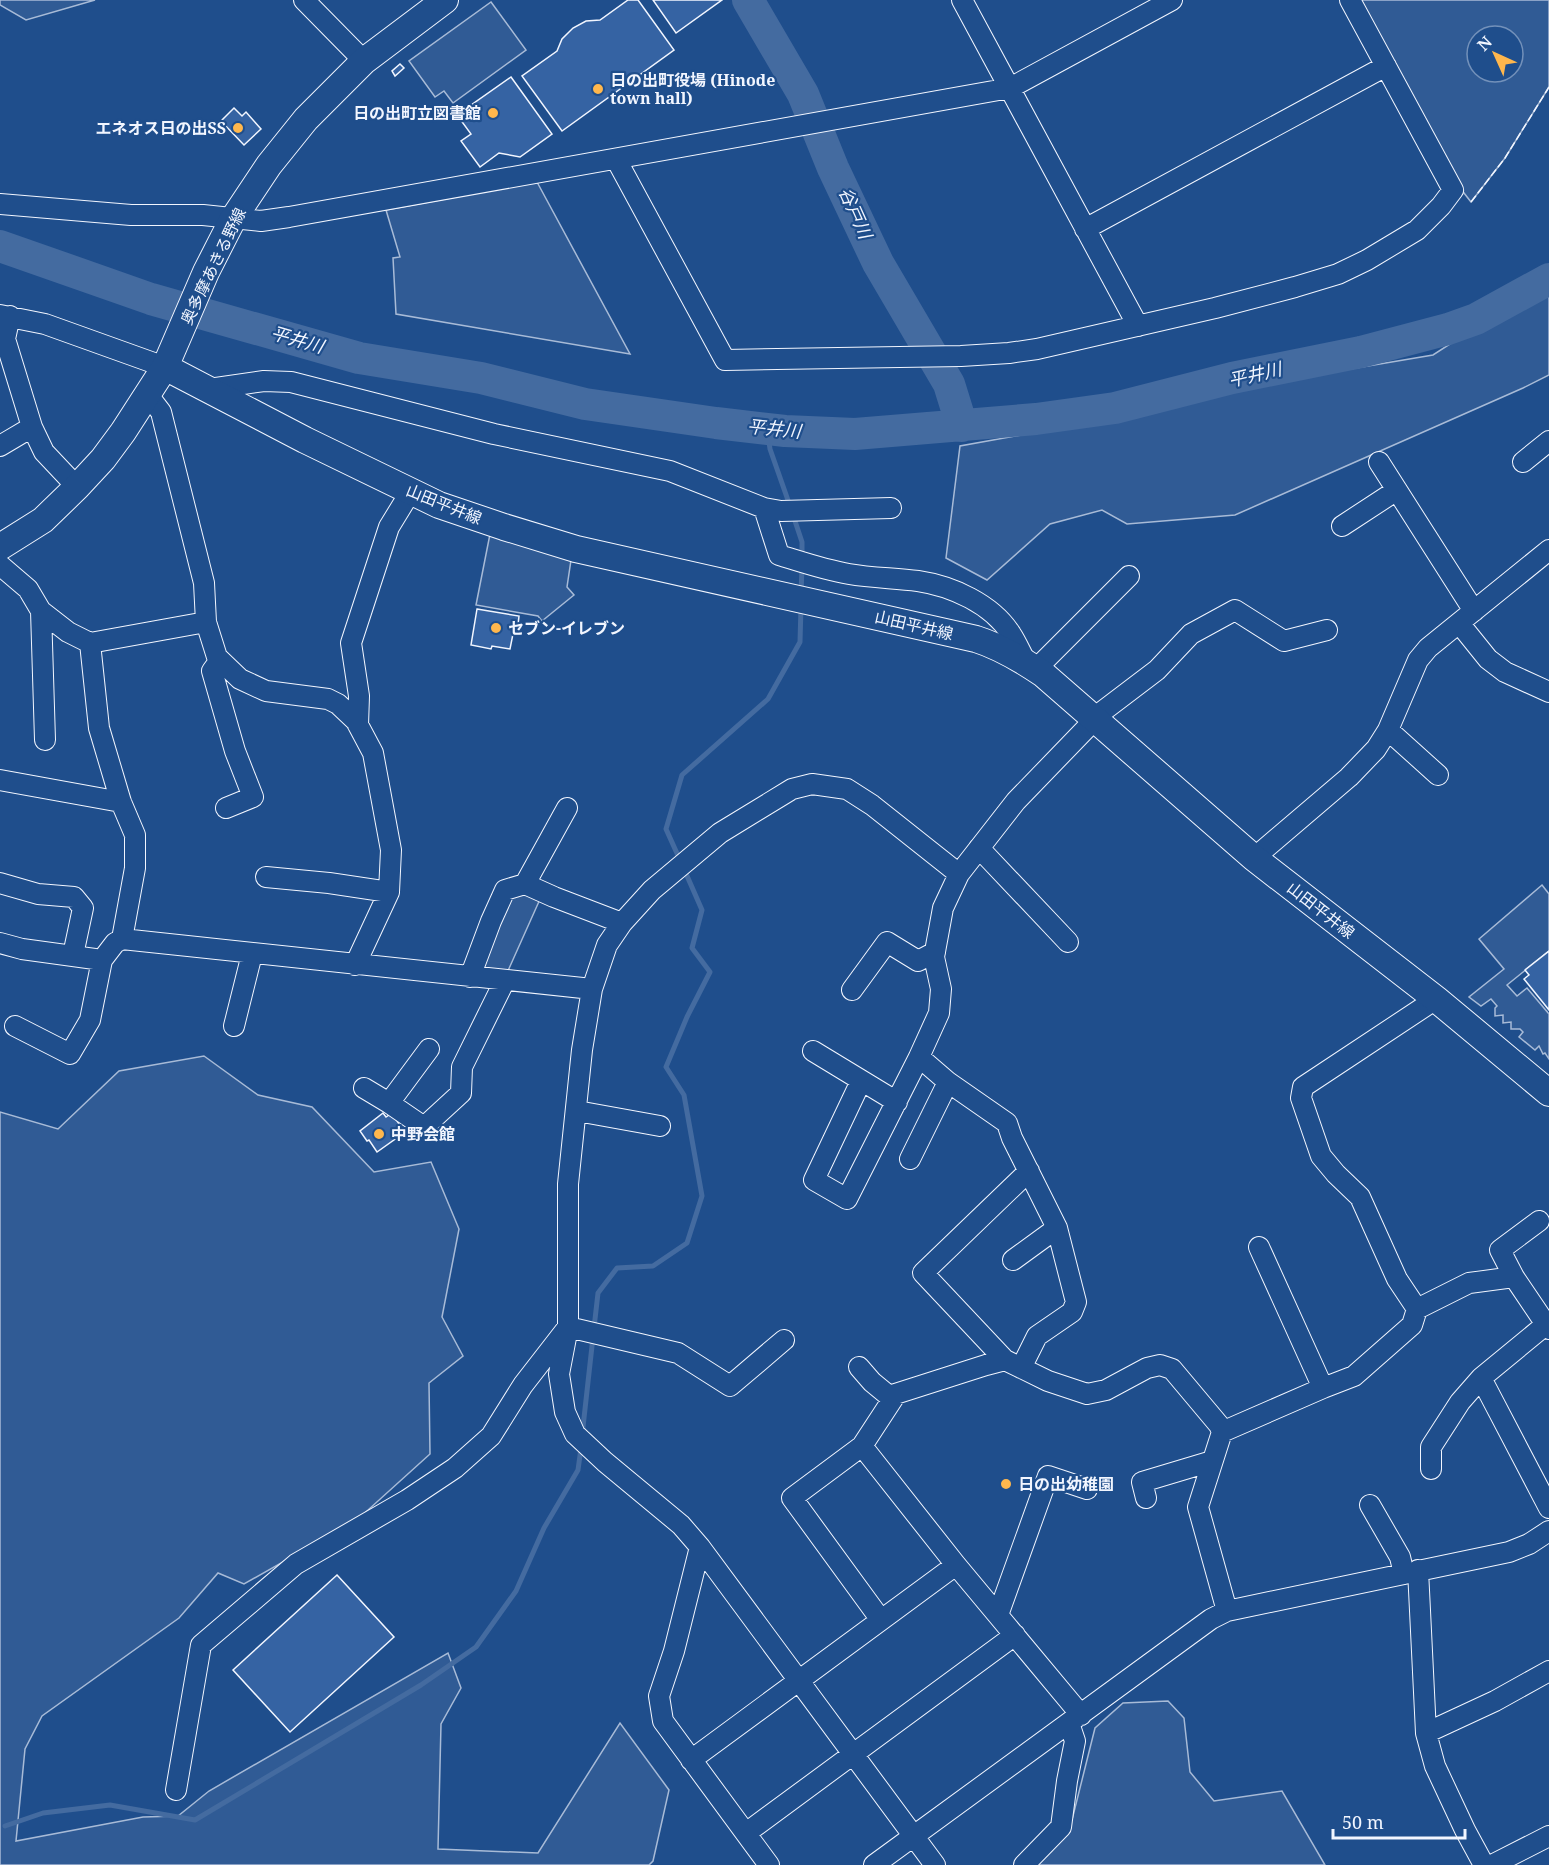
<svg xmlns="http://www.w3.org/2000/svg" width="1549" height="1865" font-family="'Noto Serif','Noto Sans JP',serif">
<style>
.built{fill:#305b95;stroke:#a8bbd7;stroke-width:1.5;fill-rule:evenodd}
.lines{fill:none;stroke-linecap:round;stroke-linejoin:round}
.stream{stroke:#446ba0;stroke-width:5}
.river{stroke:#446ba0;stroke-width:32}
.building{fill:#3563a3;stroke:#f2f6ff;stroke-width:1.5}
.minor-casing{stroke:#f2f6ff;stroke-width:22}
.major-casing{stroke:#f2f6ff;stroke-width:28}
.minor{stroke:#1f4e8c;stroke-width:20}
.major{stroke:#1f4e8c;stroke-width:26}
.fence{stroke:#f2f6ff;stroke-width:1.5;stroke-dasharray:8 3;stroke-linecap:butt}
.poi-dot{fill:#ffb74d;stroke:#1f4e8c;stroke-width:2}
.labels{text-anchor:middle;stroke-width:4.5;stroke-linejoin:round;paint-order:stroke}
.poi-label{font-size:16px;font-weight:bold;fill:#f2f6ff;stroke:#1f4e8c;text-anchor:start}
.street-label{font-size:16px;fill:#f2f6ff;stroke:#1f4e8c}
.water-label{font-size:18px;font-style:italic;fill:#f2f6ff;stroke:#1f4e8c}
</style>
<rect width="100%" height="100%" fill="#1f4e8c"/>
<path class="built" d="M0 0H95L26 20 0 5Z
M1360 0H1549V87L1505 158 1471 202 1464 193ZM1477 36H1513V72H1477Z
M491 2 526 50 453 103 444 91 435 97 409 61Z
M537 182 630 354 396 314 393 258 400 257 386 210Z
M1549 280V375L1523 388 1235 515 1127 524 1102 510 1050 524 987 580 946 558 960 446 1032 433 1237 388 1433 355Z
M490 534 571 560 567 587 574 595 542 621 538 616 476 605Z
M1542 885 1549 894V951L1507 985 1517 996 1527 988 1549 1014V1059L1545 1053 1543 1054 1539 1046 1535 1050 1519 1037 1523 1032 1520 1029H1511V1022L1503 1023V1015L1495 1016V1008L1497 1006 1491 999 1481 1006 1469 997 1504 969 1479 939Z
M520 888 541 897 507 973 478 969 508 894Z
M204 1056 258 1095 312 1107 374 1172 431 1162 459 1229 442 1317 463 1356 429 1383 430 1454 357 1520 244 1584 218 1573 179 1618 42 1716 25 1749 16 1841 143 1817 178 1816 209 1791 448 1653 461 1688 441 1724 438 1849 538 1853 620 1723 669 1790 653 1861 649 1865H0V1112L58 1129 119 1071Z
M1168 1701 1184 1718 1190 1772 1214 1801 1282 1791 1325 1865H1036L1072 1820 1095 1728 1123 1703Z"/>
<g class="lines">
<path class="stream" d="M767 429 770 449 790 506
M793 515 802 542V558
M801 594 802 567
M680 860 666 829 682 775 768 699 800 642 801 606
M594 1328 598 1293 617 1268 653 1266 687 1243 702 1196 684 1095 666 1067 687 1017 710 972 692 948 702 910 684 869
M582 1436 593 1337
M5 1826 43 1813 110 1805 195 1820 421 1685 476 1647 516 1591 544 1528 578 1470 581 1448"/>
<path class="river" d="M748 0 803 94 833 168 878 263 949 384 962 426
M0 246 151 299 359 358 481 378 585 404 716 423 785 431 855 434 1036 419 1115 408 1232 378 1361 352 1448 329 1476 319 1549 279"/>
</g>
<path class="building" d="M628 0H638L674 50 562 131 522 76 557 51 562 39 573 28 586 21 600 20Z
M653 0H722L676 33Z
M400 64 404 68 395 76 392 71Z
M511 77 552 134 520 157 499 153 480 167 461 141 471 134 457 115Z
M234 108 242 116 246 112 261 129 244 145 221 121Z
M477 609 519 616 518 625 515 624 510 649 492 646 491 649 471 645Z
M1549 951V1010L1524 979 1529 975 1525 970Z
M383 1113 386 1117 392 1113 401 1127 394 1131 398 1137 377 1152 369 1140 367 1141 360 1131Z
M337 1575 394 1637 290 1732 233 1670Z"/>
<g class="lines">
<defs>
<path id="minor" d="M304 0 364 61
M962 0 1138 326
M616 159 725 360 961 356 1009 353 1037 349 1215 308 1295 287 1338 274 1367 260 1417 230 1441 206 1453 190 1350 0
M0 204 131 215H203L261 221 289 217 1010 88 1172 0
M1085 229 1386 66
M0 315 45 324 165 367
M10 316 5 339 32 427 44 452 77 487
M209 389 264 381 291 382 494 434 670 471 764 508 781 511 891 508
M148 395 161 412 204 583 206 622 217 657 240 679 266 691 328 699 338 704 356 721 373 753 391 850 389 892 355 965
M0 446 32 427
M1379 462 1474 611
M1523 462 1549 441
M764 508 779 555C802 562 825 570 849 574 872 578 895 578 918 581 952 586 992 604 1011 634 1017 643 1021 653 1026 662
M1342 526 1397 490
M0 565 28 589 41 611 68 632 90 643 206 622
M41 611 45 740
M1459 623 1488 659 1505 672 1549 692
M90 643 99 728 121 802 135 835V868L122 939
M220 660 212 671 235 751 253 797 226 808
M1036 669 1129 576
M358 725 359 696 351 643 389 527 411 491
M1388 730 1438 775
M0 780 121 802
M567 808 525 884 554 897 622 923
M979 848 1068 942
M1254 858 1349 777 1376 749 1388 730 1418 660 1428 648 1549 550
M266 877 329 883 389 892
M0 883 38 894 74 897 83 908 73 955
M0 943 22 949 102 960 115 943 122 939 592 989
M470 977 491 921 505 890 525 884
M852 990 887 942 918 961 935 952
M1436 999 1303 1087 1301 1098 1321 1156 1336 1174 1360 1197 1397 1279 1417 1309 1469 1283 1514 1277 1549 1329
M15 1026 70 1054 90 1020 102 960
M234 1026 252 954
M813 1051 897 1102
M861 1081 814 1180 847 1199 919 1057
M364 1088 389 1103 424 1127 461 1093 462 1067 505 980
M389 1103 429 1049
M577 1111 660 1126
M910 1159 948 1082
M1029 1171 923 1273 1005 1360 1048 1381 1087 1394 1106 1390 1147 1368 1160 1365 1172 1369 1219 1425 1222 1432 1198 1507 1227 1611
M1013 1260 1057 1228
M1514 1277 1500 1250 1539 1221
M1549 1322 1481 1378 1549 1508
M859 1367 872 1382 889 1396 986 1365 1005 1360
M1021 1368 1037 1336 1072 1312 1076 1302 1057 1228 1012 1138 1007 1123 948 1082 919 1057 939 1013 941 989 934 957 943 908 959 874 1016 801 1103 711 1157 670 1191 634 1235 610 1284 641 1327 630
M1323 1388 1354 1376 1412 1325 1417 1309
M1222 1432 1323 1388 1259 1247
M862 1446 896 1394
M1431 1469V1447L1460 1402 1481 1378
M1146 1498 1142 1482 1212 1461
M1370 1505 1400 1557 1404 1574
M700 1547 674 1651 659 1696 663 1721 769 1865
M1418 1570 1426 1733 1435 1766 1465 1830 1484 1865
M998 1615 1048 1476 1087 1489
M881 1620 792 1498 862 1446 956 1565 1081 1715
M1426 1733 1495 1701 1549 1671
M691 1760 956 1565
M176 1790 201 1645 296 1564 407 1500 455 1468 491 1436 523 1385 568 1327 678 1353 730 1386 784 1340
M746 1833 1015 1635
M874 1865 1211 1619 1227 1611 1509 1552 1529 1544 1549 1531
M935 1865 700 1547 681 1525 605 1462 575 1434 565 1412 559 1374 568 1327V1184L582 1050 592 989 607 945 622 923 652 890 720 833 792 789 812 784 847 789 872 805 959 874
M1024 1865 1061 1827 1067 1781 1075 1741 1069 1723
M1492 1865 1549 1836"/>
<path id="major" d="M165 367 305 440 439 505 504 527 576 549 976 639C1001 647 1021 659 1043 674L1254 858 1436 999 1549 1093
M0 547 43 520 77 487 103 459 123 432 165 367 206 272 233 219 269 165 306 119 364 61 445 0"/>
</defs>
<use href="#minor" class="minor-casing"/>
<use href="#major" class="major-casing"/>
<use href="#minor" class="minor"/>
<use href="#major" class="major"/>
<path class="fence" d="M1471 202 1505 158 1549 87"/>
</g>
<g class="poi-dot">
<circle cx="598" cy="89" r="6"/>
<circle cx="493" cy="113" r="6"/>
<circle cx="238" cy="128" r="6"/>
<circle cx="496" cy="628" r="6"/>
<circle cx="379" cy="1134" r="6"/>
<circle cx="1006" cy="1484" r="6"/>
</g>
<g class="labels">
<g class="poi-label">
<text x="610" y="86">日の出町役場 (Hinode<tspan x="610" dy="18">town hall)</tspan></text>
<text x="481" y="119" text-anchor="end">日の出町立図書館</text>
<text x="226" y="134" text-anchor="end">エネオス日の出SS</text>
<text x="508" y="634">セブン-イレブン</text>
<text x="391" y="1140">中野会館</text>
<text x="1018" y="1490">日の出幼稚園</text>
</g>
<g class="street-label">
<text transform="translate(213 266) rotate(-64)" y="6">奥多摩あきる野線</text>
<text transform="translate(444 504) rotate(22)" y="6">山田平井線</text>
<text transform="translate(914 625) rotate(13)" y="6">山田平井線</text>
<text transform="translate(1321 910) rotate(38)" y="6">山田平井線</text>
</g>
<g class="water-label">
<text transform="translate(855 213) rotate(66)" y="6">谷戸川</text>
<text transform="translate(297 340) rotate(16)" y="6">平井川</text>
<text transform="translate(1255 375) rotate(-13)" y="6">平井川</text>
<text transform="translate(774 429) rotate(6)" y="6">平井川</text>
</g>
</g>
<g transform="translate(1495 54) rotate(315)"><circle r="28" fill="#1f4e8c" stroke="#7391ba" stroke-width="1.5"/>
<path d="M0-4.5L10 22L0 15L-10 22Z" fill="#ffb74d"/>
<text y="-9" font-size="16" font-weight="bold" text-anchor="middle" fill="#f2f6ff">N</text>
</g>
<path d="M1333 1829v9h132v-9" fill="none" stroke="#f2f6ff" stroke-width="3"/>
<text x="1342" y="1829" font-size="18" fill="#f2f6ff" stroke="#1f4e8c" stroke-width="4.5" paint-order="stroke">50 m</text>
</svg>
